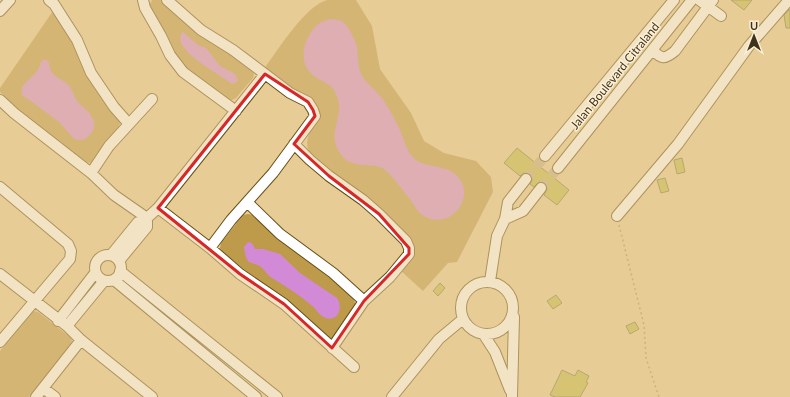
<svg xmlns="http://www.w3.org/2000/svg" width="790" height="397" font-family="Lato,sans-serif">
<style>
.green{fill:#be9a4b}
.water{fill:#d28ad6}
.building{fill:#c2ba4b;stroke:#7e7a42}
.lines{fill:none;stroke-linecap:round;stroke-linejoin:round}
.minor-tunnel{stroke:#c5ad7d;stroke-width:10;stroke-dasharray:10 5;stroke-linecap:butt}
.minor-casing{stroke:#654e17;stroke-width:12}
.path{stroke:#a79268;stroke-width:1.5;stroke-dasharray:2 3;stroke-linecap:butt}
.minor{stroke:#fff;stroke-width:10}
.marked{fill:none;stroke:#d62828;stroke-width:3;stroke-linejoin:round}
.labels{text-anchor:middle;stroke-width:3;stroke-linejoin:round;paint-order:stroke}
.street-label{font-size:12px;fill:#3e331d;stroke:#fcefd4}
</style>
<rect width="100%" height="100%" fill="#e7cc95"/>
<path class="green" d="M152 0H162L182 20 251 69 254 74 253 78 236 98 232 100 227 99 182 65 149 6Z
M327 0H356L372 26 380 69 411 113 424 141 444 153 476 161 491 177 493 192 457 262 448 263 423 291 401 271C408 259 416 251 410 237L378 206 314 159C292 131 331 125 315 104L264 69C277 51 306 5 327 0Z
M53 11 60 19 120 122 119 127 95 161 90 163 84 162 25 117 0 92V88Z
M248 214 253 215 353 297 355 303V308L335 337 331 338 326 337 223 252 220 248 221 243 243 215Z
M34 311 38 312 70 337 72 340 70 345 29 397H0V351L31 312Z"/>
<path class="water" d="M334 19C336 20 341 20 343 22 349 26 355 40 357 48 359 59 357 70 364 79 370 86 376 91 381 97 388 106 394 118 399 128 404 139 406 152 416 160 427 169 451 163 461 181 473 203 447 230 424 216 416 211 414 204 409 198 402 190 389 170 380 167 368 164 352 167 343 157 324 135 344 120 338 99 333 82 325 85 313 75 300 65 302 46 310 34 316 24 322 20 334 19Z
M183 32 198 45 206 48 220 66 235 74 238 80 237 82 232 84C219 74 190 59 183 46 180 42 180 38 181 34Z
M43 60H47L49 63C50 78 62 77 70 87 73 91 74 97 77 101 83 108 88 109 93 119 99 130 83 147 72 137 68 132 64 127 60 123 48 113 35 104 22 95V87C29 78 39 73 41 62Z
M248 242 252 243 255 249H263L280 254 300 273 337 298C343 306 339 322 326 318 319 316 316 308 310 304 298 294 285 286 272 278 267 275 265 270 261 267 257 264 253 264 249 262 245 258 245 252 244 247Z"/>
<path class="building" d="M731 0H752L744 10Z
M790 9V28H786L784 15Z
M517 148 569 190 557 205 544 195 547 189 545 183 539 182 534 187 530 184 532 180 530 174 524 173 520 176 504 163Z
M682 158 685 172 677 174 674 160Z
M665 178 669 191 661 193 657 180Z
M440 283 445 288 438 296 433 291Z
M556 295 562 303 553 309 547 301Z
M635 322 639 329 630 334 626 326Z
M562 370 575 376 578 370 589 376 586 382 588 383 580 397H555L550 395Z"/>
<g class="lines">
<path class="minor-tunnel" d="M526 179 545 156
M541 188 558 168"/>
<defs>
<path id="minor" d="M49 0 54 4 77 40 91 73 114 107 129 124
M143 0 145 8 161 36 170 55 183 72 236 111
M167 0 201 30 233 50 290 93 308 102 313 110 315 116 273 173 231 220 210 248
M699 0 721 16
M0 11 10 0
M652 50C662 59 664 60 675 51L713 0
M0 100 14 113 91 173 114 195 147 218
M294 144 310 160 329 176 363 200 379 214 406 241 409 248V254L390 277 364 301 332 348
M545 156 674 0
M558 168 692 0
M91 173 109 146 152 99
M0 187 68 244 71 251 70 259 0 342
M248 203 280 234 333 273 364 301
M158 208 210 248 240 274 284 304 354 367
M617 216 678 144 749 46 789 0
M505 219 523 211 541 188
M95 268a13 13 0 1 1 26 0a13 13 0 1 1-26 0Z
M111 255 138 222 147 218 158 208 265 74
M119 261 147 227V218
M120 271 277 397
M0 274 67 326 81 340 152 397
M114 280 256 397
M490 281 497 236 505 219 508 202 526 179
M461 308a26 26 0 1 1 52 0a26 26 0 1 1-52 0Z
M58 321 95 273
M67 326 104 281
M484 335 495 352 510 390
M43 388 55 397
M36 397 81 340
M392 397 439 339 463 319
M512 397 514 317"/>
</defs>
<use href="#minor" class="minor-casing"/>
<path class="path" d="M619 225 644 325 646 358 659 397"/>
<use href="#minor" class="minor"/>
</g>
<path d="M0 0H790V397H0ZM265 74 308 102 313 110 315 116 294 144 329 176 379 214 409 248V254L364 301 332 348 284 304 240 274 158 208Z" fill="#e7cc95" fill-opacity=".55" fill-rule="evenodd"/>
<path class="marked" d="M265 74 308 102 313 110 315 116 294 144 329 176 379 214 409 248V254L364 301 332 348 284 304 240 274 158 208Z"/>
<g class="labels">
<g class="street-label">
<text transform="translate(615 76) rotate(-51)" y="4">Jalan Boulevard Citraland</text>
</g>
</g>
<g transform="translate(754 36)" stroke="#fcefd4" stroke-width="3" paint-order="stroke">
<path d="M0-3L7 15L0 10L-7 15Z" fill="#3e331d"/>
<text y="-6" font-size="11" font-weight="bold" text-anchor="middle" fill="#3e331d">U</text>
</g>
</svg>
